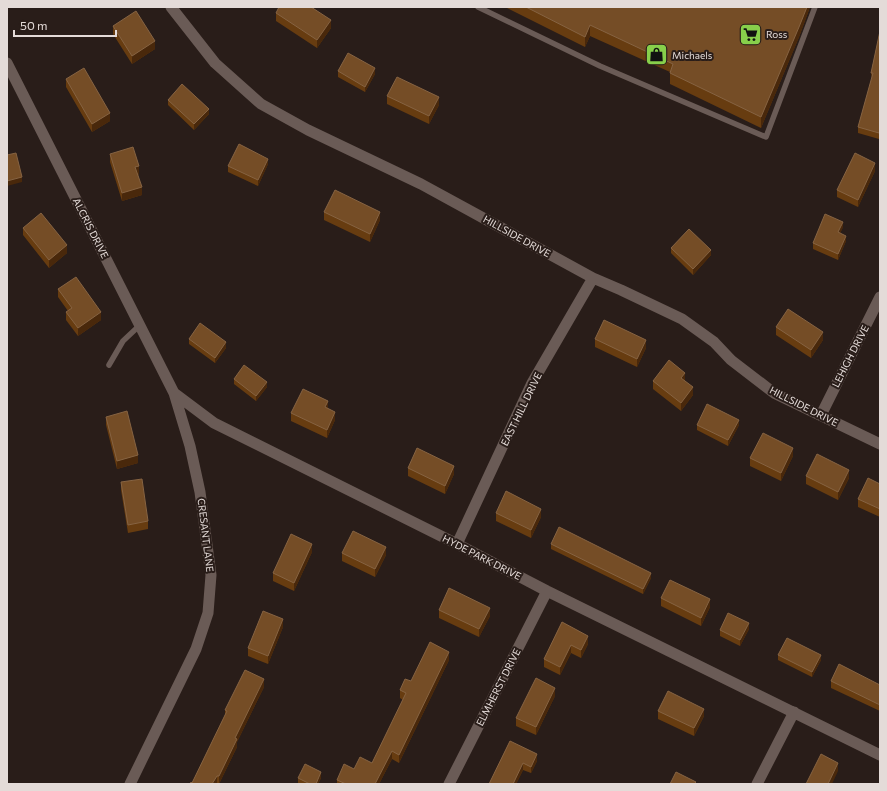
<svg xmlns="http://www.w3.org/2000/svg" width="887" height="791" font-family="Commissioner,sans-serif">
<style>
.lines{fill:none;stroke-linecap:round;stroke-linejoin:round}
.lane{stroke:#6a5b56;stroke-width:5.5}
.street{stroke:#6a5b56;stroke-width:11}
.wall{fill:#673c10}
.shaded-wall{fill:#49280b}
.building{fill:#754d26;stroke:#866342}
.labels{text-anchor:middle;stroke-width:4;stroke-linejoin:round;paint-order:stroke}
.poi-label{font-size:10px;fill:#e4dbd8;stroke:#291d19;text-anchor:start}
.street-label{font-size:10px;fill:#e4dbd8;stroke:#291d19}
</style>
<rect width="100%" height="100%" fill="#291d19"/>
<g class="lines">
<path class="lane" d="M478 7 600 66 766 137 815 7
M109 365 123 341 140 325"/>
<path class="street" d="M171 7 215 63 261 104 308 130 421 184 593 278 621 290 682 319 714 342 731 360 774 393 880 444
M7 63 174 393 190 446 200 492 211 575 208 613 196 649 130 784
M174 393 214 423 457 544 547 591 880 755
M821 415 880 297
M457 544 532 383 593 278
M449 784 547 591
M757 784 794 712"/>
</g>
<path class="wall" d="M505 7H810L799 37 761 128 670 84V72L590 36 585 47Z
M276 13 331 28 317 48 276 21Z
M113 26 155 49 132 64 113 34Z
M880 31 879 139 858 133V127L872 79 871 73Z
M338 71 375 74 365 92 338 77Z
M66 79 110 121 92 132 66 87Z
M387 96 439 105 429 124 387 104Z
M168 100 209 114 194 130 168 105Z
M110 154 139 174 138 175 142 195 122 201 110 162Z
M268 164 258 186 228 172V166Z
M875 171 858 207 837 197V190Z
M324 212 380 220 370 242 324 220Z
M843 227 840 233 846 241 838 260 813 249V243Z
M23 228 67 253 49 268 23 235Z
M671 248 711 255 693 275 671 253Z
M58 289 101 320 78 336 66 320V312L68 311 58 297Z
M776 327 823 340 811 358 776 335Z
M189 339 226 348 215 363 189 344Z
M595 339 646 348 637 367 595 347Z
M234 379 267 387 256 401 234 384Z
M685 380V381L693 395 681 411 653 389V381Z
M328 408 335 420 327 438 291 421V413Z
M106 417 138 463 117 469 106 425Z
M697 425H739L728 446 697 430Z
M793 456 781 481 750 466V458Z
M408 468 454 474 445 494 408 476Z
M806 476 849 478 838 500 806 484Z
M121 482 148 521V529L128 533 121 490Z
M880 484V517L858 507V499Z
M496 513 541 517 531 538 496 521Z
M551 544 651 578 643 594 551 549Z
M312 552 294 591 273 581V573Z
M342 553 386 555 375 577 342 561Z
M661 598 710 607 701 626 661 606Z
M439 610 490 616 479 637 439 618Z
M562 622 588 644 581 658 571 653 560 675 544 667V659Z
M283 627 268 664 248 656V648Z
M749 629 740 646 720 636V630Z
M778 655 821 660 812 677 778 660Z
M449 660 399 763 392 759 379 784H337V780L354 769 372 763 403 700 400 698V690L411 681Z
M831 681 880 685V711L831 688Z
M264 687 237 742V747L219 784 192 783 225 715V710Z
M555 696 536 735 516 726V718Z
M658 711 704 716 694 736 658 719Z
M510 741 537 761 531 773 523 770 516 784H489Z
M298 778H321L318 784H299L298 783Z"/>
<path class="shaded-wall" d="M807 7H810L799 37 761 128V117Z
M331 20V28L317 48V40Z
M590 25V36L585 47V37Z
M155 41V49L132 64V56Z
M375 68V74L365 92V87Z
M439 97V105L429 124V116Z
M209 109V114L194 130V124Z
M110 113V121L92 132V124Z
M268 159V164L258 186V180Z
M875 163V171L858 207V200Z
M139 166V174L135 175V167Z
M22 177V182L7 186V181Z
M142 187V195L122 201V193Z
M380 212V220L370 242V234Z
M843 222V227L838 238V232Z
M846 236V241L838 260V254Z
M67 245V253L49 268V260Z
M711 250V255L693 275V269Z
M101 312V320L78 336V328Z
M823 332V340L811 358V350Z
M646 340V348L637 367V359Z
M226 342V348L215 363V358Z
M685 373V380L681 386V378Z
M267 382V387L256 401V396Z
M693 387V395L681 411V403Z
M328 401V409L325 407Z
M335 412V420L327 438V430Z
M739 420V425L728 446V440Z
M793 448V456L781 481V473Z
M138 455V463L117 469V461Z
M454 466V474L445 494V486Z
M849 470V478L838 500V492Z
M541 509V517L531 538V530Z
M312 544V552L294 591V583Z
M386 547V555L375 577V569Z
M651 573V578L643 594V589Z
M710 599V607L701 626V618Z
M490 608V616L479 637V629Z
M283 619V627L268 664V656Z
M749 623V629L740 646V640Z
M588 636V644L581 658V650Z
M571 645V653L560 675V667Z
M449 652V660L399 763V755Z
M821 655V660L812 677V672Z
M264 679V687L237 742V747L219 784V776L235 738Z
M555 688V696L536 735V727Z
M704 709V716L694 736V728Z
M392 751V759L379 784H375Z
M537 754V761L531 773V767Z
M523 763V770L516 784H513Z
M838 763V771L832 784H828Z
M321 772V778L318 784H316Z
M217 776V783L212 784Z"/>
<path class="building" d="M279 7H311L331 20 317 40 276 13Z
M526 7H807L799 27 761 117 670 73 673 64 590 25 585 37Z
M136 11 155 41 132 56 113 26Z
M880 31V130L879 133 858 127 873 73H871Z
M348 53 375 68 365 87 338 71Z
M84 68 110 113 92 124 66 79Z
M397 77 439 97 429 116 387 96Z
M182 84 209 109 194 124 168 100Z
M239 144 268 159 258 180 228 166Z
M133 147 139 166 135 167 142 187 122 193 110 154Z
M16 153 22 177 7 181V155Z
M855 153 875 163 858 200 837 190Z
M335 190 380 212 370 234 324 212Z
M41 213 67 245 49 260 23 228Z
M825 214 843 222 838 232 846 236 838 254 813 243Z
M689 229 711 250 693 269 671 248Z
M76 277 101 312 78 328 66 312 72 308 58 289Z
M788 309 823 332 811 350 776 327Z
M604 320 646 340 637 359 595 339Z
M200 323 226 342 215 358 189 339Z
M669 360 685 373 681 378 693 387 681 403 653 381Z
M244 365 267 382 256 396 234 379Z
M303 389 328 401 325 407 335 412 327 430 291 413Z
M707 404 739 420 728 440 697 425Z
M127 411 138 455 117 461 106 417Z
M763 433 793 448 781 473 750 458Z
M417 448 454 466 445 486 408 468Z
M817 454 849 470 838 492 806 476Z
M868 478 880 484V509L858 499Z
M142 479 148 521 128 525 121 482Z
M506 491 541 509 531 530 496 513Z
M559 527 651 573 643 589 551 544Z
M353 531 386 547 375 569 342 553Z
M291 534 312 544 294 583 273 573Z
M670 580 710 599 701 618 661 598Z
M449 588 490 608 479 629 439 610Z
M263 611 283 619 268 656 248 648Z
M728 613 749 623 740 640 720 630Z
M562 622 588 636 581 650 571 645 560 667 544 659Z
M787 638 821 655 812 672 778 655Z
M430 642 449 652 399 755 392 751 375 784H346L337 780 344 764 354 769 360 757 372 763 406 693 400 690 405 679 411 681Z
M839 664 880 685V705L831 681Z
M245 670 264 679 235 738 237 739 219 776H217L212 784H190L191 782 192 783 227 711 225 710Z
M536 678 555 688 536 727 516 718Z
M668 691 704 709 694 728 658 711Z
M510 741 537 754 531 767 523 763 513 784H489Z
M821 754 838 763 828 784H806Z
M305 764 321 772 316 784H310L298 778Z
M676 772 696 782 694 784H670Z"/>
<defs>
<symbol id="supermarket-square" viewBox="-11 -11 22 22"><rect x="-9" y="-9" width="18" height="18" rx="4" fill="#87cf4b" stroke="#291d19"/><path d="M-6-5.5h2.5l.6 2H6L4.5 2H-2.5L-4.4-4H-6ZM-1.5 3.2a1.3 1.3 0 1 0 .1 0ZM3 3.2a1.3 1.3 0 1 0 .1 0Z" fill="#111"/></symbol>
<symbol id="shop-square" viewBox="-11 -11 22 22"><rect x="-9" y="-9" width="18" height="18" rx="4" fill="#87cf4b" stroke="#291d19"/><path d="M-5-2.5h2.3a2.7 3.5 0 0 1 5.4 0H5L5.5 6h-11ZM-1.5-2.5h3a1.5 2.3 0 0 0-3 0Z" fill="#111"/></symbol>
</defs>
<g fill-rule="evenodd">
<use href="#supermarket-square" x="738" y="22" width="25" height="25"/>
<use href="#shop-square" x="644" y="42" width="25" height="25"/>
</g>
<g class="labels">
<g class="poi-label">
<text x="766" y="38">Ross</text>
<text x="672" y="59">Michaels</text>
</g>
<g class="street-label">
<text transform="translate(91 228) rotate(63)" y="4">ALCRIS DRIVE</text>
<text transform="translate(517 236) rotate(29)" y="4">HILLSIDE DRIVE</text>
<text transform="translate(850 356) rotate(-63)" y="4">LEHIGH DRIVE</text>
<text transform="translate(804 406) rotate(27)" y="4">HILLSIDE DRIVE</text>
<text transform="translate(521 409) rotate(-64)" y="4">EAST HILL DRIVE</text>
<text transform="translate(206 535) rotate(83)" y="4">CRESANT LANE</text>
<text transform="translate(482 557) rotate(27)" y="4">HYDE PARK DRIVE</text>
<text transform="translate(498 687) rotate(-63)" y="4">ELMHERST DRIVE</text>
</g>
</g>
<rect width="887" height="791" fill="none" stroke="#e4dbd8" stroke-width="16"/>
<path d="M14 30v6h102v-6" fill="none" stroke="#e4dbd8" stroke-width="2"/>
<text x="20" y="30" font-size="12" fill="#e4dbd8" stroke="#291d19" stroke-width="3" paint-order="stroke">50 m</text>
</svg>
